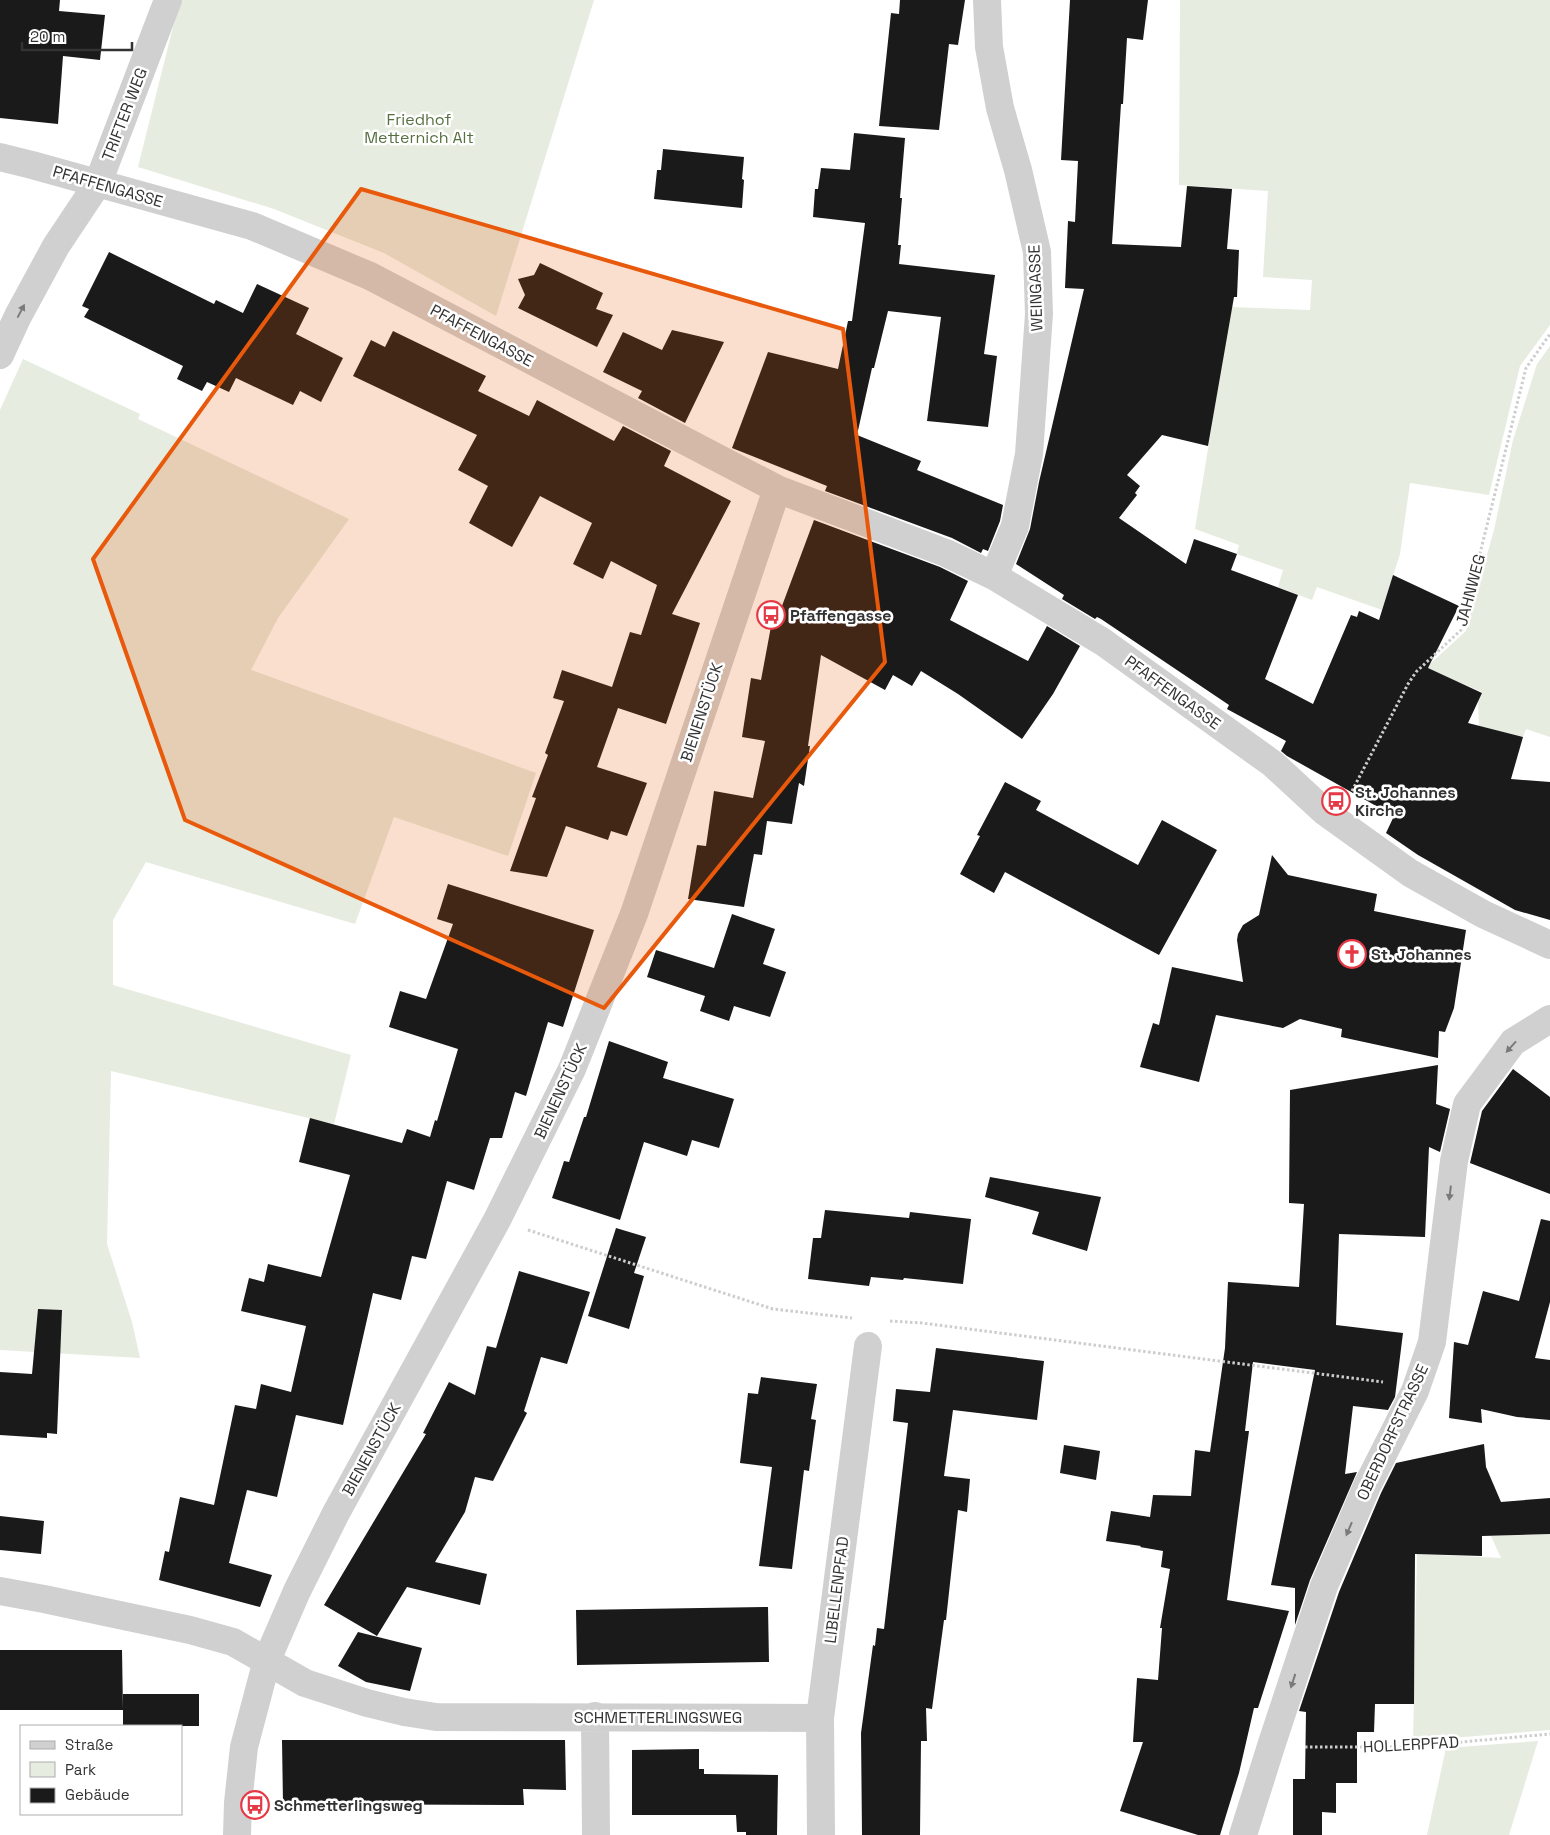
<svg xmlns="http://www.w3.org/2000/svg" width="1550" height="1835" font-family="'Space Grotesk',sans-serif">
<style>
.green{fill:#e6ecdf}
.building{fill:#1a1a1a}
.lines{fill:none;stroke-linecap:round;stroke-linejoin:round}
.path{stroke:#cdcdcd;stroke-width:3;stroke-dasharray:2.5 2.5;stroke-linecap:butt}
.street{stroke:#d0d0d0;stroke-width:28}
.oneway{fill:#7a7a7a}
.marked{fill:#e8590c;fill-opacity:0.2;stroke:#e8590c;stroke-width:4;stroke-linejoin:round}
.labels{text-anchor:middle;stroke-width:5;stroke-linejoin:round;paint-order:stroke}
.street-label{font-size:16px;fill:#333;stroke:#fff}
.park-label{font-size:16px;fill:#56703f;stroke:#fff}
.poi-label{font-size:16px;font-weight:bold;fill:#333;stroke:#fff;text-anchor:start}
</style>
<rect width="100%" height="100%" fill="#fff"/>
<path class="green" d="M182 0H594L496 316 384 253 274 209 138 167 173 27Z
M1180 0H1550V325L1520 366 1489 495 1410 483 1400 554 1382 610 1317 587 1312 600 1278 587 1283 570 1237 554 1239 545 1195 529 1231 307 1310 310 1312 280 1263 277 1268 191 1179 185Z
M1550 346V737L1526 729 1523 737 1479 726 1478 701 1482 692 1456 681 1451 689 1419 674 1466 631 1494 530 1513 440 1537 364Z
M23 359 140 414 138 419 349 519 278 618 251 670 536 773 508 856 394 817 355 924 146 862 113 920V985L351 1055 334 1124 111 1071 107 1244 132 1322 140 1358 0 1350V410Z
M1550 1534V1730L1413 1741 1417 1554 1501 1558 1491 1536Z
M1538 1741 1509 1835H1427L1446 1748Z"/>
<path class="building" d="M0 0H60L59 11 105 15 100 60 63 56 58 124 0 118Z
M900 0H965L958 45 949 44 939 130 879 126 891 13 899 14Z
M1070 0H1148L1143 40 1127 38 1123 104H1121L1112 244 1181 247 1187 186 1232 189 1227 249 1239 250 1237 297H1234L1208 446 1162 435 1127 475 1140 486 1135 493 1137 495 1119 518 1186 564 1194 539 1237 554 1231 570 1298 595 1265 679 1313 704 1351 615 1357 617 1359 611 1379 620 1393 575 1459 606 1428 668 1482 693 1468 723 1523 737 1511 779 1550 782V920L1515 910 1418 855 1386 833 1394 816 1287 756 1281 751 1286 741 1227 709 1229 705 1101 619 1097 617 1095 619 1062 599 1064 595 1016 564 1030 529 1039 482 1084 289 1065 288 1068 221 1075 222 1078 161 1061 160Z
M854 133 905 138 900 198H902L898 245H901L899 264 995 275 984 354 997 356 988 427 927 421 941 317 888 311 874 368H872L857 435 921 461 917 470 1003 505 1000 521 988 551 983 549 981 553 952 538 825 491 827 486 732 448 768 352 838 369 848 321H852L865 223 813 217 815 189H818L821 168 850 170Z
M663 149 744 157 742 179 744 180 742 208 654 199 657 170H661Z
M109 252 214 304 216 300 243 313 257 284 309 308 296 334 343 358 321 402 300 391 293 405 236 378 229 392 207 382 202 391 177 379 183 366 84 317 89 309 82 306Z
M540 263 603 293 596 309 613 315 597 347 518 308 525 295 518 279 534 275Z
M672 330 724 342 685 423 638 398 642 391 603 372 623 332 662 350Z
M393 331 486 376 478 391 529 416 537 400 614 441 623 426 671 451 664 466 731 501 672 614 700 623 666 724 618 708 597 767 647 783 627 836 611 831 608 840 566 826 547 877 510 871 536 798 532 797 548 755 545 753 564 701 553 698 562 670 612 687 630 632 641 635 657 585 611 561 603 579 573 564 592 523 540 496 512 547 469 523 488 486 458 470 477 435 353 376 371 340 385 347Z
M814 520 940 567 968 581 950 620 1028 661 1047 626 1080 646 1053 694 1022 739 958 694 921 671 912 686 893 675 885 690 821 655 808 746H810L804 786 799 783 792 824 767 821 762 855 754 854 744 907 688 899 697 845 706 846 714 791 753 798 765 741 742 737 751 678 761 680 772 621 776 622Z
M1005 782 1041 801 1036 810 1138 865 1162 820 1217 850 1159 955 1005 872 994 893 960 874 980 836 977 835Z
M1272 855 1288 875 1377 894 1374 911 1466 930 1454 1008 1445 1032 1439 1031 1438 1058 1341 1037 1342 1029 1300 1019 1283 1028 1216 1015 1199 1082 1140 1067 1153 1023 1159 1025 1172 967 1243 982 1237 940 1238 934 1243 925 1259 915Z
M448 884 594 930 563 1027 548 1022 526 1096 515 1092 502 1138H490L474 1190 447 1181 426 1259 412 1256 401 1300 373 1293 343 1425 296 1415 277 1497 247 1490 229 1563 272 1575 260 1607 159 1580 165 1551 169 1552 180 1497 214 1505 235 1405 256 1409 261 1384 291 1392 306 1326 241 1311 249 1278 264 1282 268 1264 321 1277 350 1175 299 1162 310 1118 402 1143 407 1129 430 1137 435 1120 437 1121 458 1049 389 1027 400 991 426 999 453 924 437 919Z
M732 914 775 929 763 964 786 972 770 1017 734 1006 729 1021 700 1011 705 996 647 977 656 950 714 968Z
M609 1041 668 1062 663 1078 734 1099 719 1148 692 1140 687 1156 644 1142 620 1220 552 1198 564 1161 569 1162 584 1117H586Z
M1438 1065 1436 1104 1450 1109 1440 1152 1429 1147 1425 1237 1339 1234 1336 1325 1403 1333 1395 1397 1388 1410 1353 1406 1345 1474 1357 1472 1310 1580 1295 1625V1588L1271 1585 1315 1370 1253 1362 1245 1431H1249L1227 1600 1289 1611 1258 1708H1254L1239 1773 1220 1835H1198L1120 1811 1143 1742H1133L1137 1678 1158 1680 1162 1628H1160L1170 1569 1161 1567 1163 1551 1140 1547 1141 1546 1106 1541 1111 1511 1150 1517 1153 1495 1191 1496 1195 1450 1210 1452 1225 1348 1228 1282 1299 1287 1304 1204 1289 1203 1290 1090Z
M1513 1069 1550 1097V1194L1470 1163 1482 1111Z
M990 1177 1101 1197 1087 1251 1032 1234 1039 1212 985 1197Z
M825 1210 909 1218 910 1212 971 1219 963 1284 904 1278 903 1280 871 1277 869 1286 808 1279 813 1238H821Z
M1541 1219 1550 1221V1302L1535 1358 1550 1360V1420L1517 1417 1481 1409 1482 1423 1449 1418 1454 1342 1468 1345 1483 1291 1519 1301Z
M616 1228 646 1237 634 1273 644 1276 629 1329 588 1316Z
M519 1271 590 1292 567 1364 541 1357 524 1411 527 1413 493 1481 475 1477 465 1512 435 1562 487 1574 480 1605 407 1587 377 1636 324 1605 426 1434 423 1433 449 1382 475 1395 487 1346 496 1348Z
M38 1309 62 1310 57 1434 47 1433V1438L0 1435V1372L32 1374Z
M936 1348 1044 1361 1037 1420 953 1410 944 1476 970 1479 967 1512 958 1510 946 1620H944L932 1709 926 1708 927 1741H921L920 1835H862L861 1733 873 1645 875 1646 877 1628 884 1629 908 1423 893 1421 896 1389 930 1392Z
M761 1377 817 1384 811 1419 816 1420 809 1471 804 1470 792 1569 759 1566 772 1467 740 1463 748 1393 758 1394Z
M1484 1444 1486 1467 1501 1502 1550 1498V1534L1482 1536V1556L1415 1554 1414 1704H1375L1374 1732H1357V1783H1336V1813L1322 1812V1835H1293V1779H1305L1306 1712 1299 1711 1339 1592 1381 1493 1396 1463Z
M1064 1445 1100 1451 1096 1480 1060 1473Z
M0 1516 44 1521 41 1554 0 1550Z
M768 1607 769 1662 577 1665 576 1610Z
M358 1632 422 1648 410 1691 366 1682 338 1666Z
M0 1650H122L123 1710H0Z
M123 1694H199V1726H123Z
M282 1740H565L566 1790 523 1789 524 1805 283 1804Z
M699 1749V1769H704V1774L778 1775 777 1835H746V1832H737L736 1815H632V1750Z"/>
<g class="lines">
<path class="path" d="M1352 791 1408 684 1416 672 1461 630 1526 368 1550 334
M528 1230 773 1309 852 1318
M890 1321 922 1323 1383 1382
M1305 1747H1406L1550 1734"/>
<path class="street" d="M987 0 989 47 1000 108 1018 170 1037 252 1039 314 1029 454 1015 526 994 576
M0 157 32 165 252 226 370 276 777 489 946 553 994 576 1103 642 1273 764 1325 812 1410 873 1483 914 1550 945
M0 355 18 316 56 246 98 183 168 0
M0 1591 44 1599 190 1630 233 1642 305 1683 367 1703 404 1712 436 1717 820 1718
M595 1716 596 1835
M237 1835 238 1803 244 1747 267 1660 297 1591 336 1513 497 1220 572 1069 634 914 777 489
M821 1835 820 1718 868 1346
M1243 1835 1272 1743 1324 1586 1367 1486 1415 1391 1432 1342 1454 1161 1467 1104 1513 1042 1550 1019"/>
</g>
<defs><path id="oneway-solid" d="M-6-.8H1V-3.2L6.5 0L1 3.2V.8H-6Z" transform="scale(1.25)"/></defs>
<g class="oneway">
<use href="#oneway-solid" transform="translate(21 311) rotate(-62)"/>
<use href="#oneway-solid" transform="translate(1511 1047) rotate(132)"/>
<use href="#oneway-solid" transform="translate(1450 1193) rotate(97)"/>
<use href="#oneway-solid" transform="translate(1349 1529) rotate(113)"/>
<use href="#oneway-solid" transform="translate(1293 1681) rotate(108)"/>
</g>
<path class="marked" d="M361 189 843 329 885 662 604 1008 185 820 93 559Z"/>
<defs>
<symbol id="bus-ring" viewBox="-11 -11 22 22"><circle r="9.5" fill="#fff" stroke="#e63946" stroke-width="1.5"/><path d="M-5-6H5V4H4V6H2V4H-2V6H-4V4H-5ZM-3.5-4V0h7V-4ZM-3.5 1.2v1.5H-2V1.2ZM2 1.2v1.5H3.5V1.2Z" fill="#e63946"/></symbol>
<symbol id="church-ring" viewBox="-11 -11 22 22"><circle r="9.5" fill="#fff" stroke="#e63946" stroke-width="1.5"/><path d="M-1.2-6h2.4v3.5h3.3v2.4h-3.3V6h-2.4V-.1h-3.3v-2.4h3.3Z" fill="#e63946"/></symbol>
</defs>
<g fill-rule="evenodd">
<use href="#bus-ring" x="755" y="599" width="32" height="32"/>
<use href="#bus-ring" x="1320" y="785" width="32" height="32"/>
<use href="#church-ring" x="1336" y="938" width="32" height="32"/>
<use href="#bus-ring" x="239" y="1789" width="32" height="32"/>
</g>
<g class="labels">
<g class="street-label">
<text transform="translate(124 114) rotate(-69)" y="6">TRIFTER WEG</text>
<text transform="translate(108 186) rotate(16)" y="6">PFAFFENGASSE</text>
<text transform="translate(1035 288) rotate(-92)" y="6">WEINGASSE</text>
<text transform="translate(482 335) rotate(28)" y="6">PFAFFENGASSE</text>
<text transform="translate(1470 590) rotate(-75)" y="6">JAHNWEG</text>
<text transform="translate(1173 692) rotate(36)" y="6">PFAFFENGASSE</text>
<text transform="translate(701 712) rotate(-72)" y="6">BIENENSTÜCK</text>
<text transform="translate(560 1091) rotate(-65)" y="6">BIENENSTÜCK</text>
<text transform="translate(1392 1432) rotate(-65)" y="6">OBERDORFSTRASSE</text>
<text transform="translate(371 1449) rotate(-61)" y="6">BIENENSTÜCK</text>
<text transform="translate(836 1590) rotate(-83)" y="6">LIBELLENPFAD</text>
<text x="658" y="1723">SCHMETTERLINGSWEG</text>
<text transform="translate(1411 1744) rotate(-3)" y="6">HOLLERPFAD</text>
</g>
<g class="park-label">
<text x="419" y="125">Friedhof<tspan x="419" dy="18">Metternich Alt</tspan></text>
</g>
<g class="poi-label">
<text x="790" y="621">Pfaffengasse</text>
<text x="1355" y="798">St. Johannes<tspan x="1355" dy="18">Kirche</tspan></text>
<text x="1371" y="960">St. Johannes</text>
<text x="274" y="1811">Schmetterlingsweg</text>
</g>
</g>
<rect x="20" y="1725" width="162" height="90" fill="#ffffff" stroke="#adadad"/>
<rect x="30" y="1741" width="25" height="8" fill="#d0d0d0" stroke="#adadad"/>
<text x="65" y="1750" font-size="15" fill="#333333">Straße</text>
<rect x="30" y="1762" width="25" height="15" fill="#e6ecdf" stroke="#adadad"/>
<text x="65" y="1775" font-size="15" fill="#333333">Park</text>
<rect x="30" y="1788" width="25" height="15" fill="#1a1a1a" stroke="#adadad"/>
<text x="65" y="1800" font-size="15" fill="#333333">Gebäude</text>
<path d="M22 42v8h110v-8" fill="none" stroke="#333333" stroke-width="2.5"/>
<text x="30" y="42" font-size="15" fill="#333333" stroke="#ffffff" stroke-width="4" paint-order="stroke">20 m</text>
</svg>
